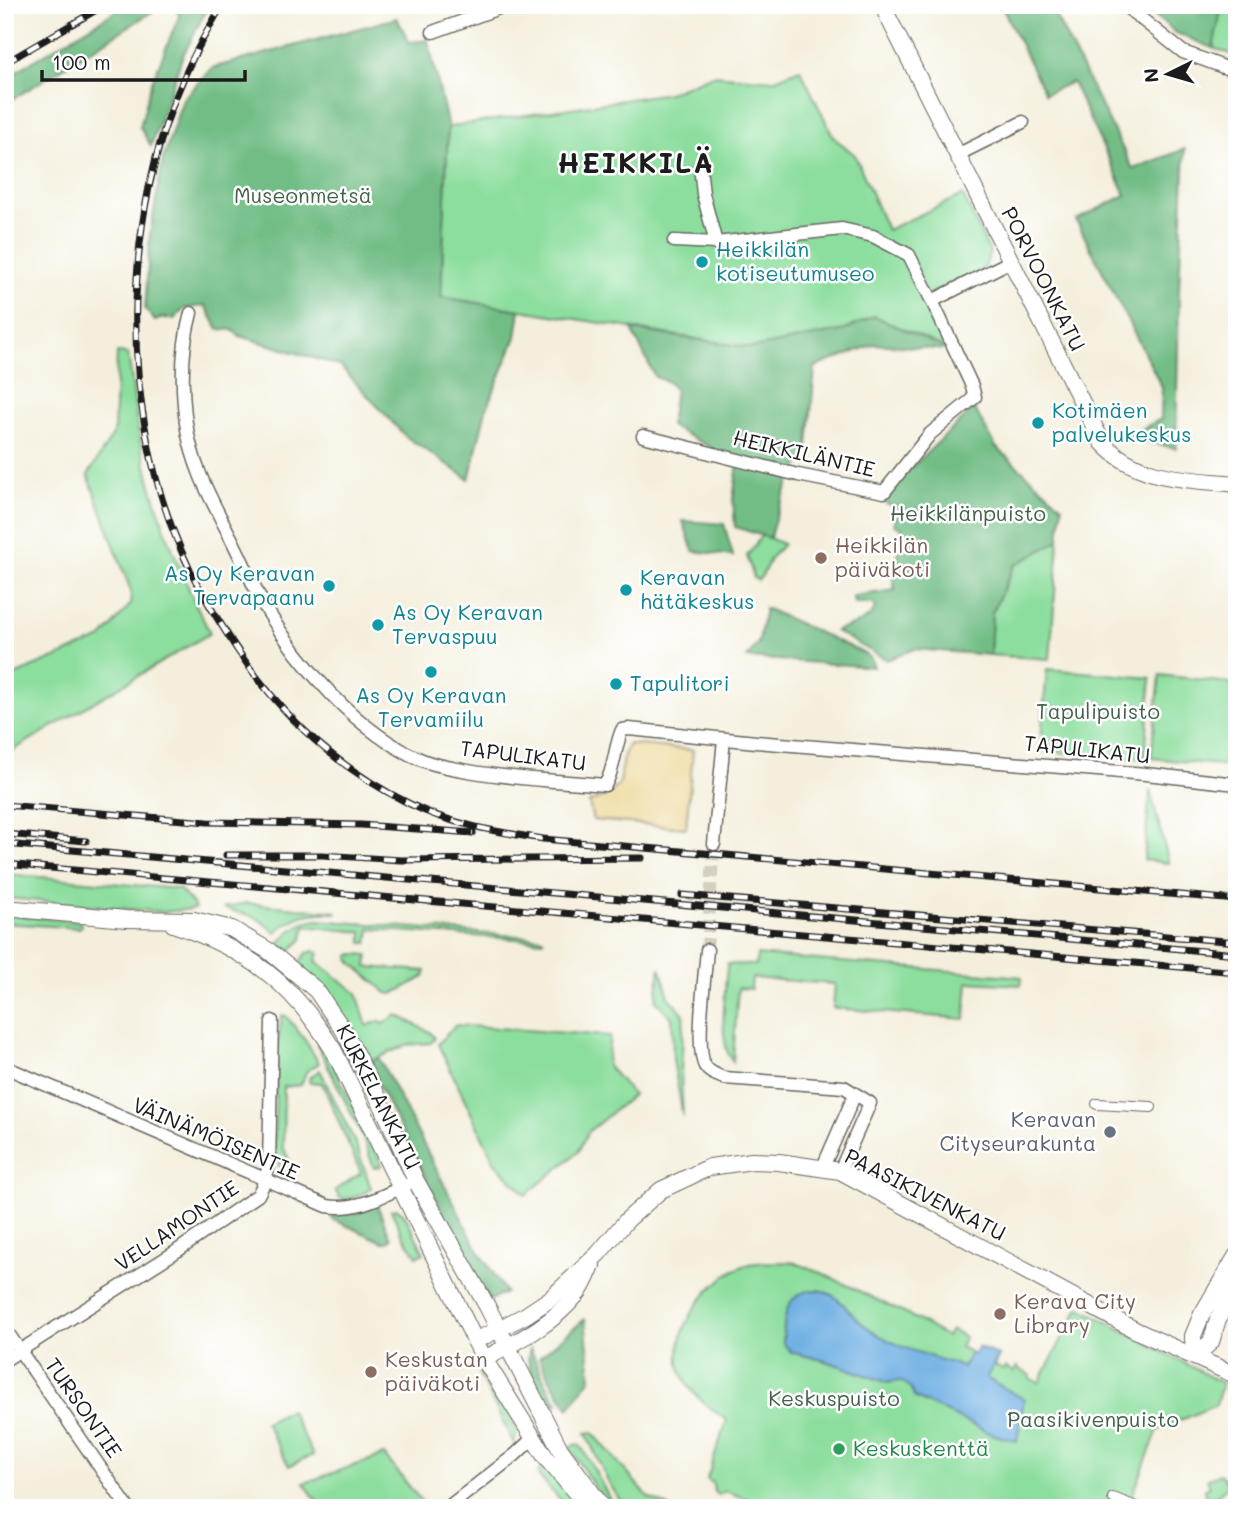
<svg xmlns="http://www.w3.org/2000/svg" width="1242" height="1513" font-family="Mali,sans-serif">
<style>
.green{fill:#8cde9e;stroke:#547d5d;stroke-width:2}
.forest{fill:#71bd85;stroke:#466c50;stroke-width:2}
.sand{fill:#eeda9e;stroke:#857b5d;stroke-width:2}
.water{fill:#6fb0e3;stroke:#466680;stroke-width:2}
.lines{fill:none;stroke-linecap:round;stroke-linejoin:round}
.minor-tunnel{stroke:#d4cfc0;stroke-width:12;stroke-dasharray:12 6;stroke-linecap:butt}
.pedestrian-casing{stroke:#686660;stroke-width:12}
.minor-casing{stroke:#686660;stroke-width:15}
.tertiary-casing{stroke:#686660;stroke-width:18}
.pedestrian{stroke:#fff;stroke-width:10}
.minor{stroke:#fff;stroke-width:12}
.tertiary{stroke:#fff;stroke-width:16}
.rail-casing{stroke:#1c1c1c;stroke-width:7}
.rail{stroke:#fff;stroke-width:4.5;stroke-dasharray:13;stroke-linecap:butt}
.culture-dot{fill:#0f9aa8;stroke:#fff;stroke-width:2.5}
.education-dot{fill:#8d6e63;stroke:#fff;stroke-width:2.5}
.worship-dot{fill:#6b7280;stroke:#fff;stroke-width:2.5}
.leisure-dot{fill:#2e9e5b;stroke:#fff;stroke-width:2.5}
.labels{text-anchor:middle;stroke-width:5;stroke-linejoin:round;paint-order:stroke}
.park-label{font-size:21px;fill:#43604a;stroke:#fff}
.culture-label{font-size:21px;fill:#0d838f;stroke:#fff;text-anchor:start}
.street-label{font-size:21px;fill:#1c1c1c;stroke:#fff}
.education-label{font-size:21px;fill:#785e54;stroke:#fff;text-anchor:start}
.worship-label{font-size:21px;fill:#5b616d;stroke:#fff;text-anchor:end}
.leisure-label{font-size:21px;fill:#27864d;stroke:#fff;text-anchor:start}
.district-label{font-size:28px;font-weight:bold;letter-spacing:2px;fill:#1c1c1c;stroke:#fff}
</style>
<rect width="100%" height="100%" fill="#fff"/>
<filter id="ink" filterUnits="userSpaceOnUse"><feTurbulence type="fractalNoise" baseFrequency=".0143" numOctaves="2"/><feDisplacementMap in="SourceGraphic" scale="14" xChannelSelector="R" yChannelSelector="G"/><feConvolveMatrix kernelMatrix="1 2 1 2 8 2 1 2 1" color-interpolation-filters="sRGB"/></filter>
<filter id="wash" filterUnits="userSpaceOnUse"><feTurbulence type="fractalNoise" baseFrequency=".00686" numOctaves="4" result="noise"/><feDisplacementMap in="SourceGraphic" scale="28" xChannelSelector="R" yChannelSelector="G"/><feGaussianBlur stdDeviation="1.57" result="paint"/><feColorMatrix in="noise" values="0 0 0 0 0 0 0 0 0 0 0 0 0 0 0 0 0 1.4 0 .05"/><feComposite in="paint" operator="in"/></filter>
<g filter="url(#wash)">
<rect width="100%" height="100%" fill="#f4efdd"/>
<path class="green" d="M1222 5H1237V56L1213 48Z
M800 69 834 138 855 155 887 230 963 195 990 252 985 268 926 297 949 350 874 316 846 330 753 348 441 297 448 127 668 93 713 75 773 80Z
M117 353 128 354C133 384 135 416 141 445 155 510 180 574 210 633L5 755V679L102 638 131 604V591L88 475 114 433Z
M762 535 783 544 770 559 762 576 758 580 754 578 747 556Z
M1059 540 1050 659 990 655 992 613 1014 566Z
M1047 669 1151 678 1145 759 1040 751Z
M1160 675 1237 684V767L1151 758Z
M1150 790 1169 863 1144 860Z
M5 874 179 889 193 904 195 909 163 912 5 898Z
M245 903 337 912V913C311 912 296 914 276 932L255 917 223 908Z
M5 915 80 922 81 925 80 928 5 923Z
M318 920 543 938V941L370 929 368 943H362V932L305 926 302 940 284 955 276 948C287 932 298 922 318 920Z
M314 951 319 953 316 961 357 993 367 1026 379 1021 383 1024 397 1015 430 1032 435 1038 431 1043 406 1045 367 1063 321 990 298 964 307 953Z
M356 954 368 955 367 967 426 971 424 977 393 994 387 993 352 963 349 958 351 955Z
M757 955 1022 977 1021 985 968 982 965 1019 833 1008 835 984 752 978 751 989 738 988 733 1061C717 1046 726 986 727 964L756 965Z
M660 967 669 997 684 1014 681 1070 683 1117 673 1060 672 1018 656 1001Z
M282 1015 286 1016 305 1040 319 1063 306 1072 301 1085 284 1087 283 1147 294 1171 286 1177 285 1170 280 1167 274 1155 277 1049Z
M455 1025 610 1036 607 1065 633 1095 588 1132 578 1152 526 1195 495 1163 438 1044Z
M319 1042 324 1046 380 1161 381 1166 374 1168 362 1135 317 1044Z
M320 1070 356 1145 371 1188C363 1195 351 1201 340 1198L335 1190 361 1173 322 1083 309 1082V1078Z
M398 1209 405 1215 424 1253 417 1256 402 1234 391 1210Z
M793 1262 822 1273 916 1319 947 1337 951 1330 965 1337 960 1347 974 1354 978 1347 999 1356 994 1365 1003 1370 1005 1367 1014 1372 1017 1366 1019 1369 1031 1376 1030 1378 1039 1383 1079 1307 1222 1383 1216 1405 1158 1430 1131 1499 1124 1502 1122 1508H772L725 1491 718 1495 714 1492 713 1484 707 1479 727 1420C709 1408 691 1395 682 1374 666 1335 711 1273 750 1264 763 1261 779 1263 793 1262Z
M483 1373 516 1429 517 1435 514 1444 479 1374Z
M290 1410 313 1455 289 1466 265 1422Z
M592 1432 648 1497 671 1508H625L607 1480 586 1433Z
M578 1444C586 1449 606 1495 615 1508H608L569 1447Z
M384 1455 425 1506 322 1508 304 1483Z
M544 1466 584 1508H567L539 1476 538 1472Z
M1220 1474 1229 1485 1215 1497H1206L1204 1490 1210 1487 1207 1480 1208 1478Z"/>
<path class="forest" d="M126 5H163L5 104V78Z
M171 5H209L183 55 151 146 140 127 151 84 180 14Z
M1001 5H1050L1133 169 1185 149 1179 291 1176 448 1126 437 1161 419 1162 387 1076 220 1126 195 1072 82 1045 94Z
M1143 5H1222L1213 48 1176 33Z
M397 18 409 42 428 40 448 127 441 297 520 310 516 337 486 410 469 479 405 436 340 366 240 336 232 330 218 329 205 305 184 309 174 319 162 318 155 321 145 309 150 233 163 159 183 99 212 68Z
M874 316 949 350 875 344 815 367 807 458 795 469 721 453 670 426 675 389 667 381 655 377 632 330 753 348 845 330Z
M974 408 996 447 1062 506 1059 540 1014 566 992 613 990 655 914 649 887 660 835 631C850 625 875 622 875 604L854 603 853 596 895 590 892 570 896 569 902 528 894 525 898 507 886 504 889 489Z
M738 464 791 477C784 498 774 516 770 538L735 527 733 499Z
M683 521 724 524 733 556 693 551Z
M765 608 859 651 870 657 874 667 747 658 759 641Z
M379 1058 477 1248 506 1293 490 1300 482 1288 367 1063Z
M377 1205 391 1238 388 1242H383L332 1219 333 1216 357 1213Z
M1237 1297V1343L1231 1342 1224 1335Z
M585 1319 591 1378 569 1408 553 1385 539 1357Z
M530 1348 548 1388 558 1403 552 1406C540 1388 523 1370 530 1348Z"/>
<path class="sand" d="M629 744 693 750 686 828 593 820 589 803C640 782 610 777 629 744Z"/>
<path class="water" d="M819 1290C838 1293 848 1312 862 1323 890 1347 929 1355 963 1367L971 1353 975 1354 978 1347 999 1356 986 1378 1024 1399 1017 1441 994 1435 914 1397C911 1384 901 1378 888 1383L826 1361 791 1352 783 1343C784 1315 785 1290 819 1290Z"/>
</g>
<g filter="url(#ink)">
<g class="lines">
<path class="minor-tunnel" d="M707 950 714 844"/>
<defs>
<path id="pedestrian" d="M1097 1104 1151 1107
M1113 1498 1139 1508"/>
<path id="minor" d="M1124 5 1183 52 1237 72
M433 32 507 5
M957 155 1023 122
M700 166 703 194 716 243 842 229 873 236 909 255 932 301
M674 241 716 243
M191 313C181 349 181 386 186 423 192 466 211 499 230 536 242 559 252 584 265 607 299 665 359 734 422 760 436 766 453 768 468 771 513 779 559 781 605 785 615 769 614 748 622 730L629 729 756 742 1146 774 1237 784
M643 436 798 475 884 492 930 434 975 397 972 386 932 301 1011 261
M714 844 724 739
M707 950C705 975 695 1047 705 1066 709 1073 717 1075 724 1078L844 1087 870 1103 840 1171
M5 1067 327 1206C355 1211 381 1197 406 1185
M823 1167 855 1094
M5 1329 128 1508
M5 1360 177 1251 258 1195 265 1181 269 1165 272 1021
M447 1508 515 1455 533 1438"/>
<path id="tertiary" d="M882 5 1102 442C1137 481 1188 479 1237 484
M5 908 126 919 194 920 232 929 269 951 316 990 344 1031 383 1107 416 1181 487 1306 560 1449 603 1508
M173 924C248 950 292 982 334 1051L484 1359 546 1458 589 1508
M475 1341 526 1315 550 1299 598 1254 627 1220 661 1190 710 1167 752 1161 779 1162 840 1171 1137 1331 1237 1376
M1194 1357 1193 1336 1202 1314 1237 1255
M1194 1357 1211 1342 1218 1319 1237 1283
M484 1359C518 1341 552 1325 577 1294 584 1286 588 1274 592 1265"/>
</defs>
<use href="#pedestrian" class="pedestrian-casing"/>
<use href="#minor" class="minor-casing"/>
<use href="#tertiary" class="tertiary-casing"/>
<use href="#pedestrian" class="pedestrian"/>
<use href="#minor" class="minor"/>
<use href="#tertiary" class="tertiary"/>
<defs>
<path id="rail" d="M222 5C209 28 195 51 185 75 121 217 119 407 181 550 193 578 208 604 224 629 271 706 329 764 410 804 451 825 498 832 543 839L1237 900
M5 63 105 5
M5 805 208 822 361 825 473 833
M5 834 86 841
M5 844 1237 954
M226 855H322L401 860 642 858
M5 864 1237 972
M682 895 1237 942"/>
</defs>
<use href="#rail" class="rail-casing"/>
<use href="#rail" class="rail"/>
</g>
</g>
<g class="culture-dot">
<circle cx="702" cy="262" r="7"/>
<circle cx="1038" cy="423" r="7"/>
<circle cx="329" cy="586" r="7"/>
<circle cx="626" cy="590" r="7"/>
<circle cx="378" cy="625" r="7"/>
<circle cx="431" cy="672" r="7"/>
<circle cx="616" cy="684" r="7"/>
</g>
<g class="education-dot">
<circle cx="821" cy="558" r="7"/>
<circle cx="1000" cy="1314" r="7"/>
<circle cx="371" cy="1372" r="7"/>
</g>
<circle class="worship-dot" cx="1110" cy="1132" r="7"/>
<circle class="leisure-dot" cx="839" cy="1449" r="7"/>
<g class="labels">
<g class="park-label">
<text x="303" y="203">Museonmetsä</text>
<text x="968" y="521">Heikkilänpuisto</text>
<text x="1098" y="719">Tapulipuisto</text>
<text x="834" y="1406">Keskuspuisto</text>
<text x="1093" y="1427">Paasikivenpuisto</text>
</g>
<g class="culture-label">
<text x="716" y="257">Heikkilän<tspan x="716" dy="24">kotiseutumuseo</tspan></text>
<text x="1052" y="418">Kotimäen<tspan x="1052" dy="24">palvelukeskus</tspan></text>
<text x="315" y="581" text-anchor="end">As Oy Keravan<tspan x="315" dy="24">Tervapaanu</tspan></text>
<text x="640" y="585">Keravan<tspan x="640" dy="24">hätäkeskus</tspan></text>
<text x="392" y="620">As Oy Keravan<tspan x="392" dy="24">Tervaspuu</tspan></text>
<text x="630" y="691">Tapulitori</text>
<text x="431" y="703" text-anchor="middle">As Oy Keravan<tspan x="431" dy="24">Tervamiilu</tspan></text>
</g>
<g class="street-label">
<text transform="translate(1043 279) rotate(63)" y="7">PORVOONKATU</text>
<text transform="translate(804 454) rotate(13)" y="7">HEIKKILÄNTIE</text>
<text transform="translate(1087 750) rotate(6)" y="7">TAPULIKATU</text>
<text transform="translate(523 756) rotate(7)" y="7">TAPULIKATU</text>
<text transform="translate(378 1097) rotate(63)" y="7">KURKELANKATU</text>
<text transform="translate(216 1139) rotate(23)" y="7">VÄINÄMÖISENTIE</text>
<text transform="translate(925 1195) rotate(27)" y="7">PAASIKIVENKATU</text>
<text transform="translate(177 1226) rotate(-34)" y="7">VELLAMONTIE</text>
<text transform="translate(83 1408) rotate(55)" y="7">TURSONTIE</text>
</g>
<g class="education-label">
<text x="835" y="553">Heikkilän<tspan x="835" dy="24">päiväkoti</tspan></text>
<text x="1014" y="1309">Kerava City<tspan x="1014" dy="24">Library</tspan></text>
<text x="385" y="1367">Keskustan<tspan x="385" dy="24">päiväkoti</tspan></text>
</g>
<g class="worship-label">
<text x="1096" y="1127">Keravan<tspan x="1096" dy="24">Cityseurakunta</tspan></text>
</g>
<g class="leisure-label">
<text x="853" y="1456">Keskuskenttä</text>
</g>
<g class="district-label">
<text x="636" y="173">HEIKKILÄ</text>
</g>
</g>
<rect width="1242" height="1513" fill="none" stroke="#fff" stroke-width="28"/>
<g transform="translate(1168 74) rotate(265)" stroke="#ffffff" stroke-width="5" paint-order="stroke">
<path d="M0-5L12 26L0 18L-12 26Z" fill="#1c1c1c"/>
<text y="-10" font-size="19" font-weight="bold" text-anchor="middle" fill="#1c1c1c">N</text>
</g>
<path d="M42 70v10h203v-10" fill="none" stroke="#1c1c1c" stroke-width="3.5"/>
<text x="52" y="70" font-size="21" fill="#1c1c1c" stroke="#ffffff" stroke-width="5" paint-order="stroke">100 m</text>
</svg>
